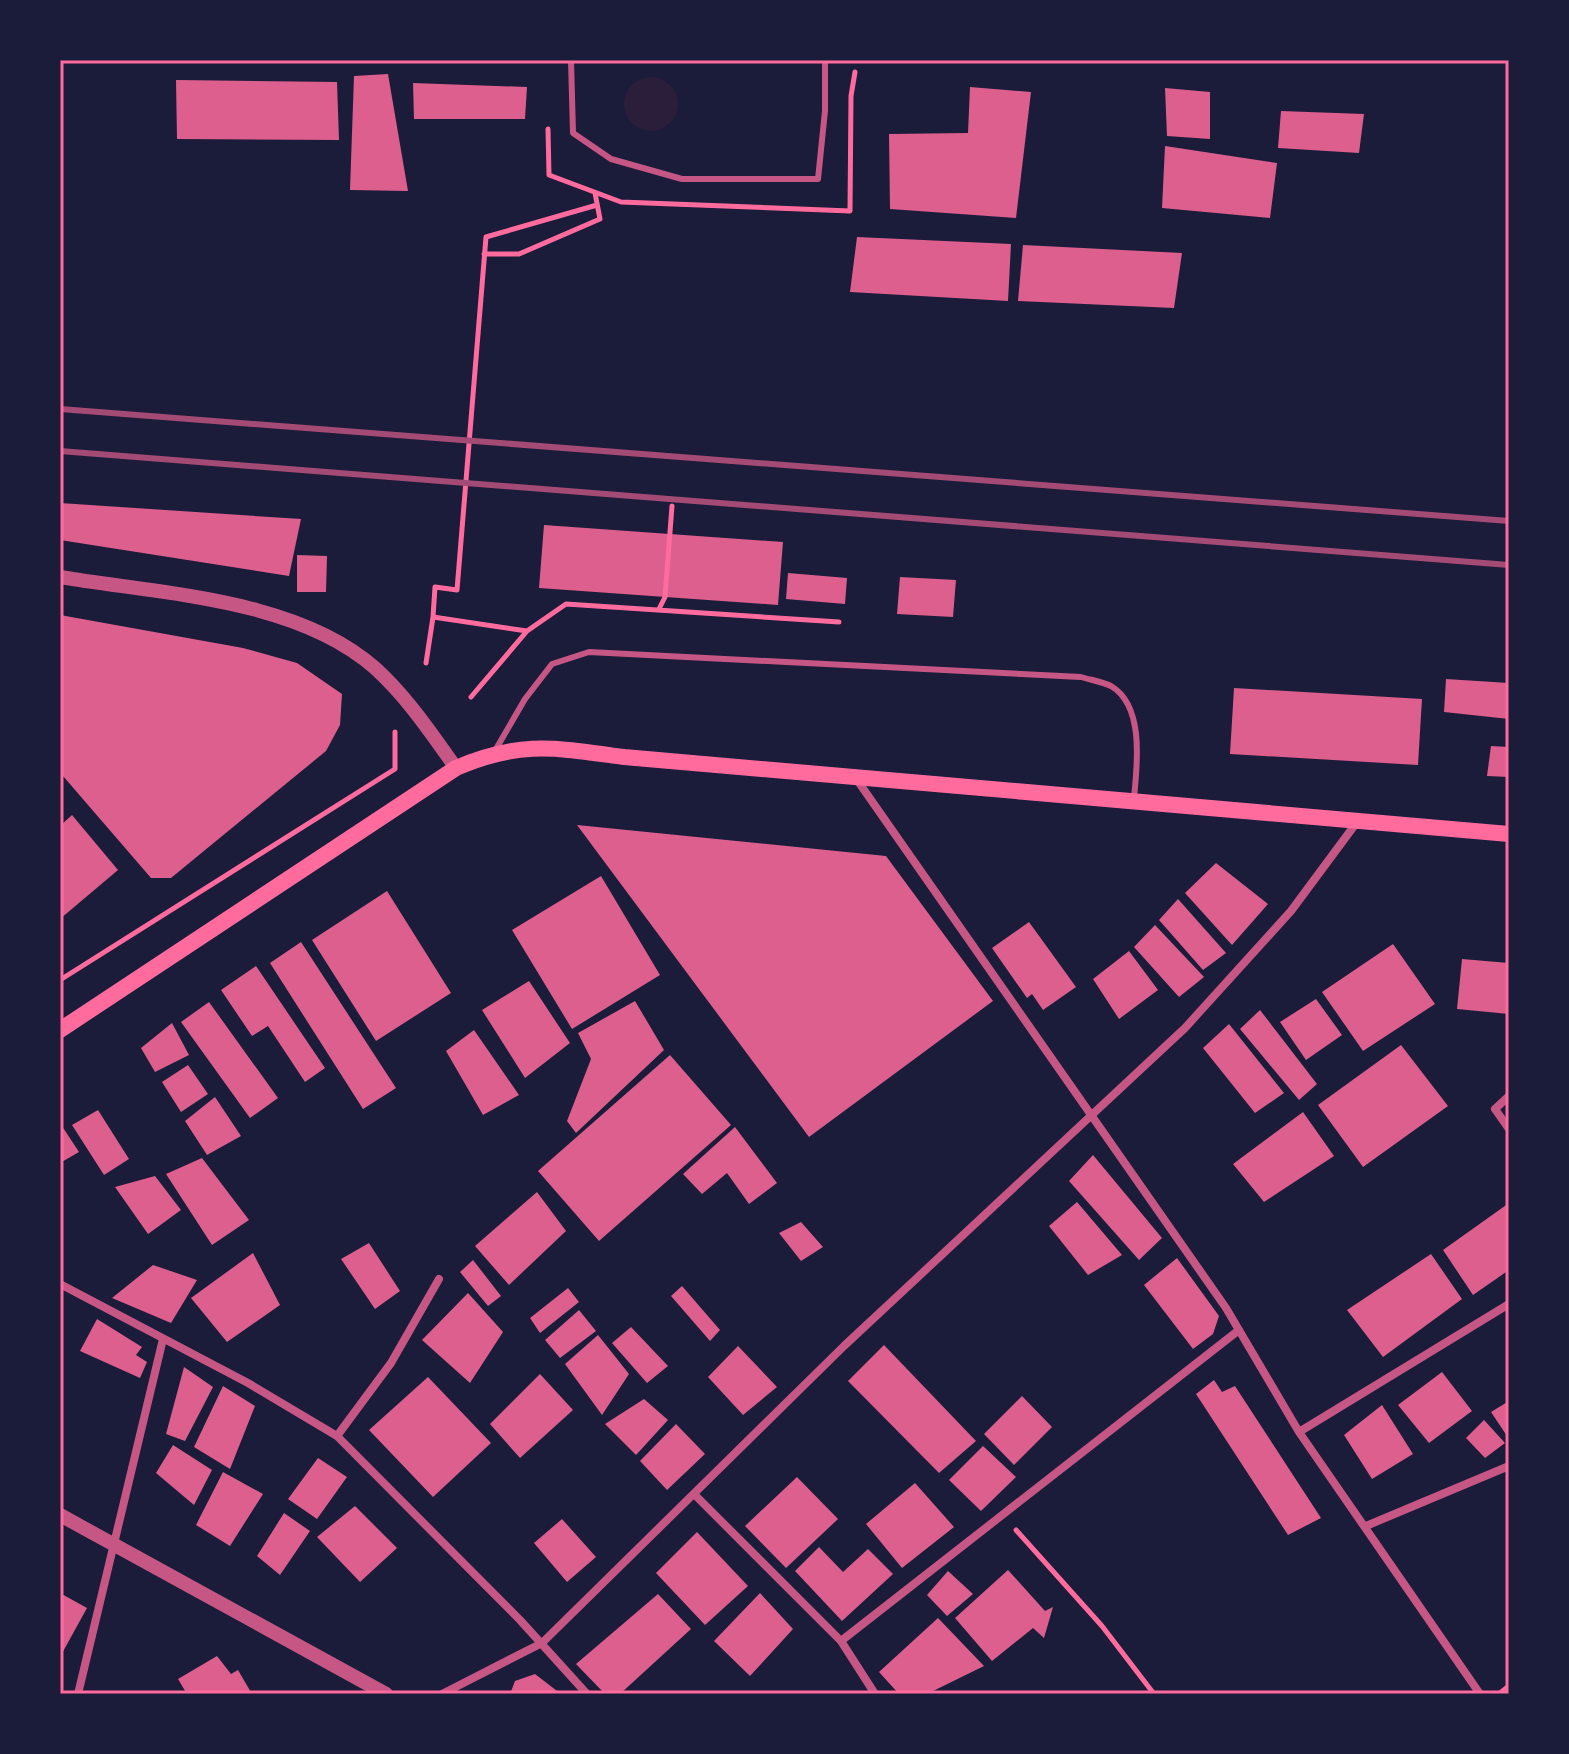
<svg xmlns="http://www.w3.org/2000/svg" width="1569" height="1754" font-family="'Sofia Sans Condensed',sans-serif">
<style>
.green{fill:#2a1e3b}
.building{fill:#dd5f8e}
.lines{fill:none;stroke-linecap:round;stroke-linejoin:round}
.path{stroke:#ff6b9d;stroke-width:5}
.service{stroke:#c65784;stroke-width:6}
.minor{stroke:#c65784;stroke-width:8}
.tertiary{stroke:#c65784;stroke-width:14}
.secondary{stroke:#ff6b9d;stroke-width:16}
.rail{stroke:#a44b75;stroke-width:6}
.neatline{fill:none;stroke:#ff6b9d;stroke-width:3}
</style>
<rect width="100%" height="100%" fill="#1b1b3a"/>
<path class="green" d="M624 104a27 27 0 1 1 54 0a27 27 0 1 1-54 0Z"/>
<path class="building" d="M388 74 408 191 350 190 354 76Z
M176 80 337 82 339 140 177 139Z
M413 83 527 87 525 119H414Z
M970 87 1031 92 1016 218 890 209 889 134 968 133Z
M1165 88 1210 92V139L1167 136Z
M1281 111 1364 114 1359 153 1278 148Z
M1165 146 1277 163 1270 218 1162 208Z
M857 237 1011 244 1008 301 850 292Z
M1023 245 1182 253 1174 308 1018 301Z
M60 503 301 519 289 576 60 540Z
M544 525 783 542 778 605 539 588Z
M297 555 327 556 326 592H297Z
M788 573 847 578 845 604 786 599Z
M900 577 956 580 953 617 897 614Z
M60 615 243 648 297 663 342 694 340 725 326 751 171 878H151L63 776 60 777Z
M1446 679 1509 683V719L1444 712Z
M1234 688 1422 699 1418 765 1230 754Z
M1491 746 1509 747V777L1487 776Z
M72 815 118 870 60 919V826Z
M577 825 886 856 993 1001 809 1137Z
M1216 863 1268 904 1232 945 1185 893Z
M601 876 660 975 572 1029 512 930Z
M387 891 451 993 376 1041 312 940Z
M1178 899 1226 953 1203 970 1159 920Z
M1029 922 1076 987 1043 1010 1032 994 1027 998 992 948Z
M1155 925 1204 977 1179 997 1134 947Z
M301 942 396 1088 363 1109 270 963Z
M1393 944 1435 1004 1363 1051 1322 992Z
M1129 951 1158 990 1119 1019 1093 979Z
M1462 959 1509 963V1014L1457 1009Z
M256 966 325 1068 305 1082 268 1026 252 1036 221 990Z
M529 981 570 1043 525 1078 482 1010Z
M1316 999 1342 1035 1306 1060 1280 1022Z
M635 1001 664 1050 576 1133 567 1121 591 1059 578 1033Z
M209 1002 278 1098 250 1118 181 1022Z
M1260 1010 1317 1084 1299 1100 1240 1029Z
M172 1023 189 1055 155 1072 141 1048Z
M1229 1024 1284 1093 1255 1113 1203 1048Z
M474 1030 519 1095 483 1115 446 1051Z
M1401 1045 1448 1106 1363 1167 1318 1105Z
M670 1055 731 1125 599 1241 538 1171Z
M188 1065 208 1094 181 1112 162 1082Z
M215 1097 241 1136 207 1155 185 1121Z
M98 1110 129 1159 104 1175 72 1125Z
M1303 1112 1334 1156 1264 1202 1233 1164Z
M60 1123 79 1152 60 1163Z
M735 1127 777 1183 749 1204 727 1173 702 1194 683 1174Z
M1093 1155 1162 1238 1139 1260 1069 1181Z
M202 1158 249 1220 212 1245 166 1174Z
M155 1176 181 1210 148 1234 115 1187Z
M537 1192 566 1231 509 1285 475 1246Z
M1077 1202 1122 1255 1088 1275 1049 1226Z
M1509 1203V1270L1473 1295 1443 1250Z
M801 1222 823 1247 801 1261 779 1233Z
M369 1243 400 1291 375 1309 341 1259Z
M253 1253 280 1305 227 1342 191 1298Z
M1431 1254 1462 1299 1383 1357 1347 1310Z
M1177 1258 1219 1316 1213 1334 1193 1349 1144 1285Z
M473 1260 501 1296 488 1306 460 1272Z
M153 1265 197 1280 171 1323 112 1298Z
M682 1286 720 1330 710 1341 671 1296Z
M568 1288 579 1302 540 1333 530 1318Z
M468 1293 503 1332 470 1383 422 1340Z
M579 1310 596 1331 560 1358 545 1340Z
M97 1319 142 1347 136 1355 147 1362 140 1378 80 1351Z
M631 1327 668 1366 647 1383 612 1343Z
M598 1335 629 1374 602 1415 565 1364Z
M884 1345 976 1441 939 1473 848 1381Z
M738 1346 777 1387 743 1415 708 1377Z
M184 1367 213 1387 185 1441 166 1434Z
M1442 1372 1472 1411 1429 1443 1398 1405Z
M540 1374 573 1410 520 1458 490 1424Z
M428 1377 491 1443 433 1497 369 1430Z
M1214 1380 1222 1392 1235 1386 1321 1518 1288 1535 1196 1394Z
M223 1386 255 1406 230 1469 194 1447Z
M1022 1396 1052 1427 1014 1465 984 1434Z
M644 1399 668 1420 636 1455 605 1424Z
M1509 1401V1439L1491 1412Z
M1382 1405 1413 1454 1372 1479 1344 1435Z
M1484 1420 1505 1443 1485 1458 1466 1438Z
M676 1424 705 1454 667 1490 640 1461Z
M173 1445 212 1470 194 1505 156 1473Z
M983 1446 1016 1477 981 1511 949 1480Z
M318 1458 347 1477 317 1519 288 1499Z
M223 1472 263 1494 230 1546 196 1525Z
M797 1477 838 1519 786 1568 745 1526Z
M915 1483 954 1527 902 1568 866 1524Z
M355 1506 397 1548 360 1582 317 1537Z
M284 1513 310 1531 280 1575 257 1556Z
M562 1519 596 1557 567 1582 534 1543Z
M697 1532 748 1586 705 1625 656 1573Z
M819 1547 843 1572 868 1549 893 1574 842 1621 795 1571Z
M1008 1570 1045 1611 1053 1607 1044 1638 1033 1628 992 1661 955 1618Z
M948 1571 973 1594 947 1616 927 1595Z
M60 1593 87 1608 60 1657Z
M760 1593 793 1629 750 1676 714 1641Z
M658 1594 691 1629 620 1694H605L576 1664Z
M938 1618 984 1666 927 1694H899L879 1672Z
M217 1656 231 1674 238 1670 252 1694H187L178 1679Z
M535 1674 561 1694H510L515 1681Z"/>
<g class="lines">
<path class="path" d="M548 129 549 175 621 202 850 211 851 96 855 72
M484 254H519L600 219 595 193
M659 609 665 597 672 506
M527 631 433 617 435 587 457 590 486 237 597 205
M426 663 433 617
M471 697 527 631 566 604 839 622
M60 980 395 769V732
M1016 1530 1102 1626 1154 1694
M1500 1693 1509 1686"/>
<path class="service" d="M571 60 573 133 611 159 682 179H818L825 111V60
M496 749 525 699 552 664 589 652 1081 677C1091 680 1103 682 1111 686 1145 706 1137 766 1134 798"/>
<path class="minor" d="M855 777 1226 1308 1299 1432 1480 1694
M1509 1096 1495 1109 1509 1129
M60 1284 248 1383 337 1436 520 1620 587 1694
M1299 1432 1509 1304
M337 1436 391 1363 439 1279
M694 1494 841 1641 1239 1330
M1366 1526 1509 1466
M841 1641 875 1694
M78 1694 163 1339
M442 1694 542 1643 844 1346 1185 1028 1291 911 1357 822"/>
<path class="tertiary" d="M60 577C160 594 296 598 375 668 407 697 431 733 456 768
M60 1515 386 1694"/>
<path class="secondary" d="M60 1030 456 768C521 740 556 748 624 757L1509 834"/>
<path class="rail" d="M60 409 1509 521
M60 451 1509 565"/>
</g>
<rect width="1569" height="1754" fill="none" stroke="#1b1b3a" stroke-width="124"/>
<rect x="62" y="62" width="1445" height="1630" class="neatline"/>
</svg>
